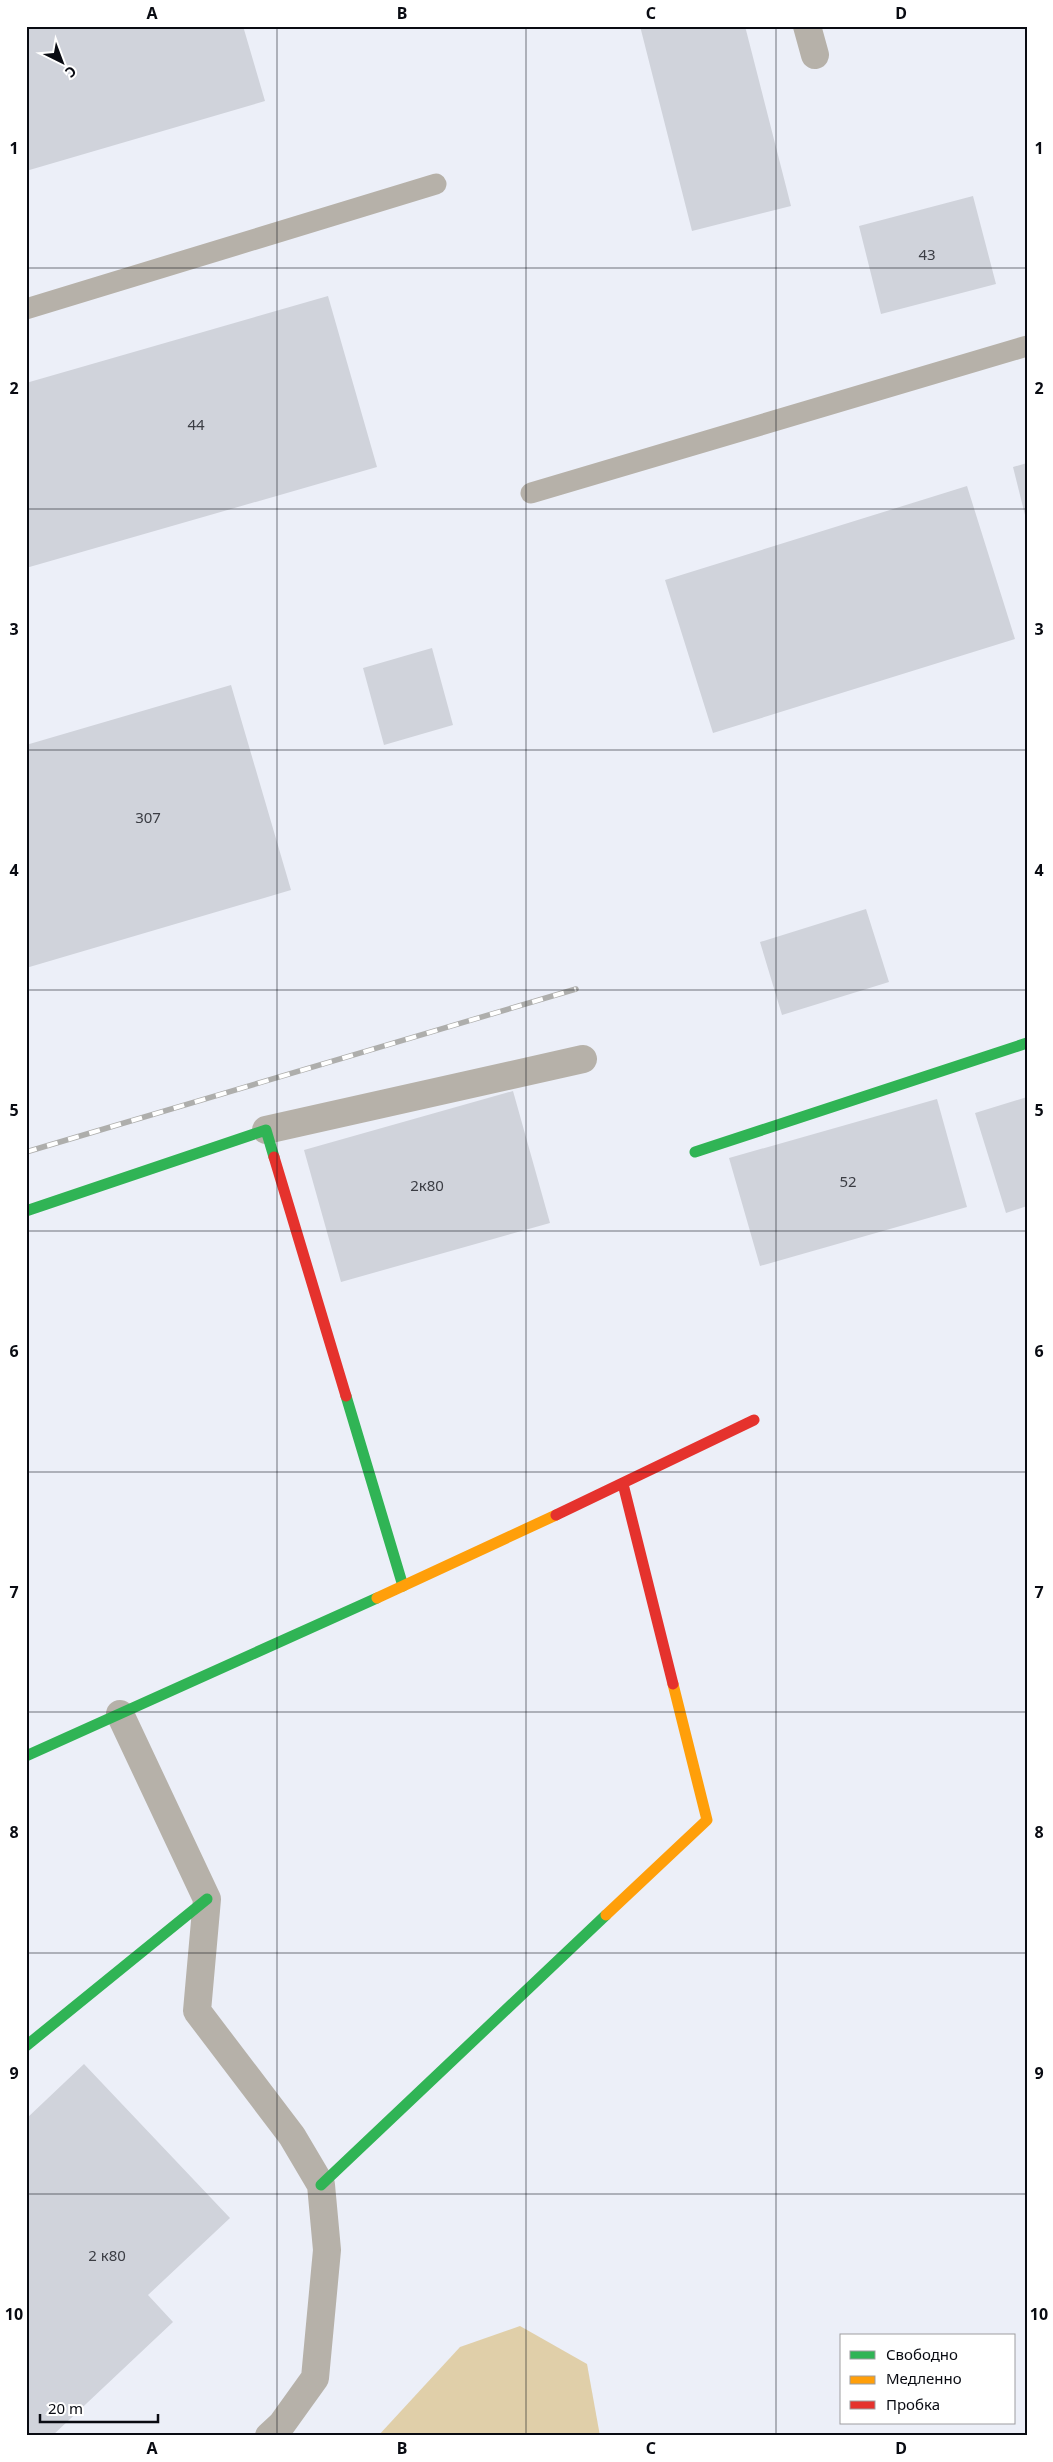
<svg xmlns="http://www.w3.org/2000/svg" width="1053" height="2462" font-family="'Noto Sans',sans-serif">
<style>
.green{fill:#e0cfa9}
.building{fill:#d0d3db}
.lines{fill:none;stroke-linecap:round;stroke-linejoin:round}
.lane{stroke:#b6b1a9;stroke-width:21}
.street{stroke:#b6b1a9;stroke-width:28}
.fast{stroke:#30b455;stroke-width:11}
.slow{stroke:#ff9f0a;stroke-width:11}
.jam{stroke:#e5322d;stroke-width:11}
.rail-casing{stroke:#aeaeac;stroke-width:5.5}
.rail{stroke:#fff;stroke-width:4;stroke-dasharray:11;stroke-linecap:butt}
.grid{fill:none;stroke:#090b12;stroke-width:1;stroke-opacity:0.55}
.labels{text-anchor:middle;stroke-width:4;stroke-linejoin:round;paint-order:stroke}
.number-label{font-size:15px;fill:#3b3d44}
.neatline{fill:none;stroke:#090b12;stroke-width:2}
.grid-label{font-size:16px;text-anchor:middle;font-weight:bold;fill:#090b12}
</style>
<rect width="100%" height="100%" fill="#eceff8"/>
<path class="green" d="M520 2326 587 2364 600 2436H378L460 2347Z"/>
<path class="building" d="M26 26H243L265 101 26 171Z
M640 26H745L791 206 692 231Z
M973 196 996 284 881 314 859 226Z
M328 296 377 467 26 568V383Z
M1027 463V519H1026L1013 467Z
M967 486 1015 639 713 733 665 580Z
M432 648 453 725 384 745 363 668Z
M231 685 291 890 26 968V745Z
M866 909 889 982 782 1015 760 942Z
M513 1091 550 1223 341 1282 304 1150Z
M1027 1097V1206L1006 1213 975 1113Z
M937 1099 967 1207 760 1266 729 1158Z
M84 2064 230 2218 148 2295 173 2322 52 2436H26V2119Z"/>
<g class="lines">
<path class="lane" d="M26 309 436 184
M531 493 1027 346"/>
<path class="street" d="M807 26 815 55
M266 1130 583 1059
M120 1714 207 1899 197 2011 292 2136 321 2185 327 2250 315 2378 282 2424 269 2436"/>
<path class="fast" d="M695 1152 1027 1043
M26 1211 266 1130 274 1157
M346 1396 403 1586
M26 1756 377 1598
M26 2046 207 1899
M321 2185 606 1915"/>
<path class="slow" d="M377 1598 556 1515
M606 1915 707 1820 673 1684"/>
<path class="jam" d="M274 1157 346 1396
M623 1484 673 1684
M556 1515 754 1420"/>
<defs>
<path id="rail" d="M26 1152 576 989"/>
</defs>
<use href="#rail" class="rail-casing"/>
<use href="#rail" class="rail"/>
</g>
<path class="grid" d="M277 26V2436M526 26V2436M776 26V2436M26 268H1027M26 509H1027M26 750H1027M26 990H1027M26 1231H1027M26 1472H1027M26 1712H1027M26 1953H1027M26 2194H1027"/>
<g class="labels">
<g class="number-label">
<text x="927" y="260">43</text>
<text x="196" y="430">44</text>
<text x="148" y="823">307</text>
<text x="848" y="1187">52</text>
<text x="427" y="1191">2к80</text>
<text x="107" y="2261">2 к80</text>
</g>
</g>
<rect width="1053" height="2462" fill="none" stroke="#ffffff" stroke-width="55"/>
<rect x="840" y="2334" width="175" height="90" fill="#ffffff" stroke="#9d9da0"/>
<rect x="850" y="2351" width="25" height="8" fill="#30b455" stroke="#9d9da0"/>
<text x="886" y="2360" font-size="15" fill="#090b12">Свободно</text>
<rect x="850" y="2376" width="25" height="8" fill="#ff9f0a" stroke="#9d9da0"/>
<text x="886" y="2384" font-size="15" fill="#090b12">Медленно</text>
<rect x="850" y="2401" width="25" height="8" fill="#e5322d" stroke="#9d9da0"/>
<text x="886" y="2410" font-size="15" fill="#090b12">Пробка</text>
<g transform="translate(62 62) rotate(138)" stroke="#ffffff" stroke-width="4" paint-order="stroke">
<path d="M0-4L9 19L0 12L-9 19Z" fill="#090b12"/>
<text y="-8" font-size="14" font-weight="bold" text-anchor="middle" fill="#090b12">С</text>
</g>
<path d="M40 2414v8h118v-8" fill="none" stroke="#090b12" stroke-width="2.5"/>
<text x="48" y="2414" font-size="15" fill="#090b12" stroke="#ffffff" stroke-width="4" paint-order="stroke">20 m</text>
<rect x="28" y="28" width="998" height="2406" class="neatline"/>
<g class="grid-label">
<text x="152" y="19">A</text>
<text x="402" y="19">B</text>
<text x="651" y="19">C</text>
<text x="901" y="19">D</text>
<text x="14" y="154">1</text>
<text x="1039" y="154">1</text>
<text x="14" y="394">2</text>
<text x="1039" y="394">2</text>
<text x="14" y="635">3</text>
<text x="1039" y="635">3</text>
<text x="14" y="876">4</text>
<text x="1039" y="876">4</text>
<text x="14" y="1116">5</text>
<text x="1039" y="1116">5</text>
<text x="14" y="1357">6</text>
<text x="1039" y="1357">6</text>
<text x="14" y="1598">7</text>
<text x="1039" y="1598">7</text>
<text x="14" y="1838">8</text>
<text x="1039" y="1838">8</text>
<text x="14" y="2079">9</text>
<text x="1039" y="2079">9</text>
<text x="14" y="2320">10</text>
<text x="1039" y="2320">10</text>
<text x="152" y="2454">A</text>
<text x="402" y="2454">B</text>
<text x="651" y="2454">C</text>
<text x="901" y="2454">D</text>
</g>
</svg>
